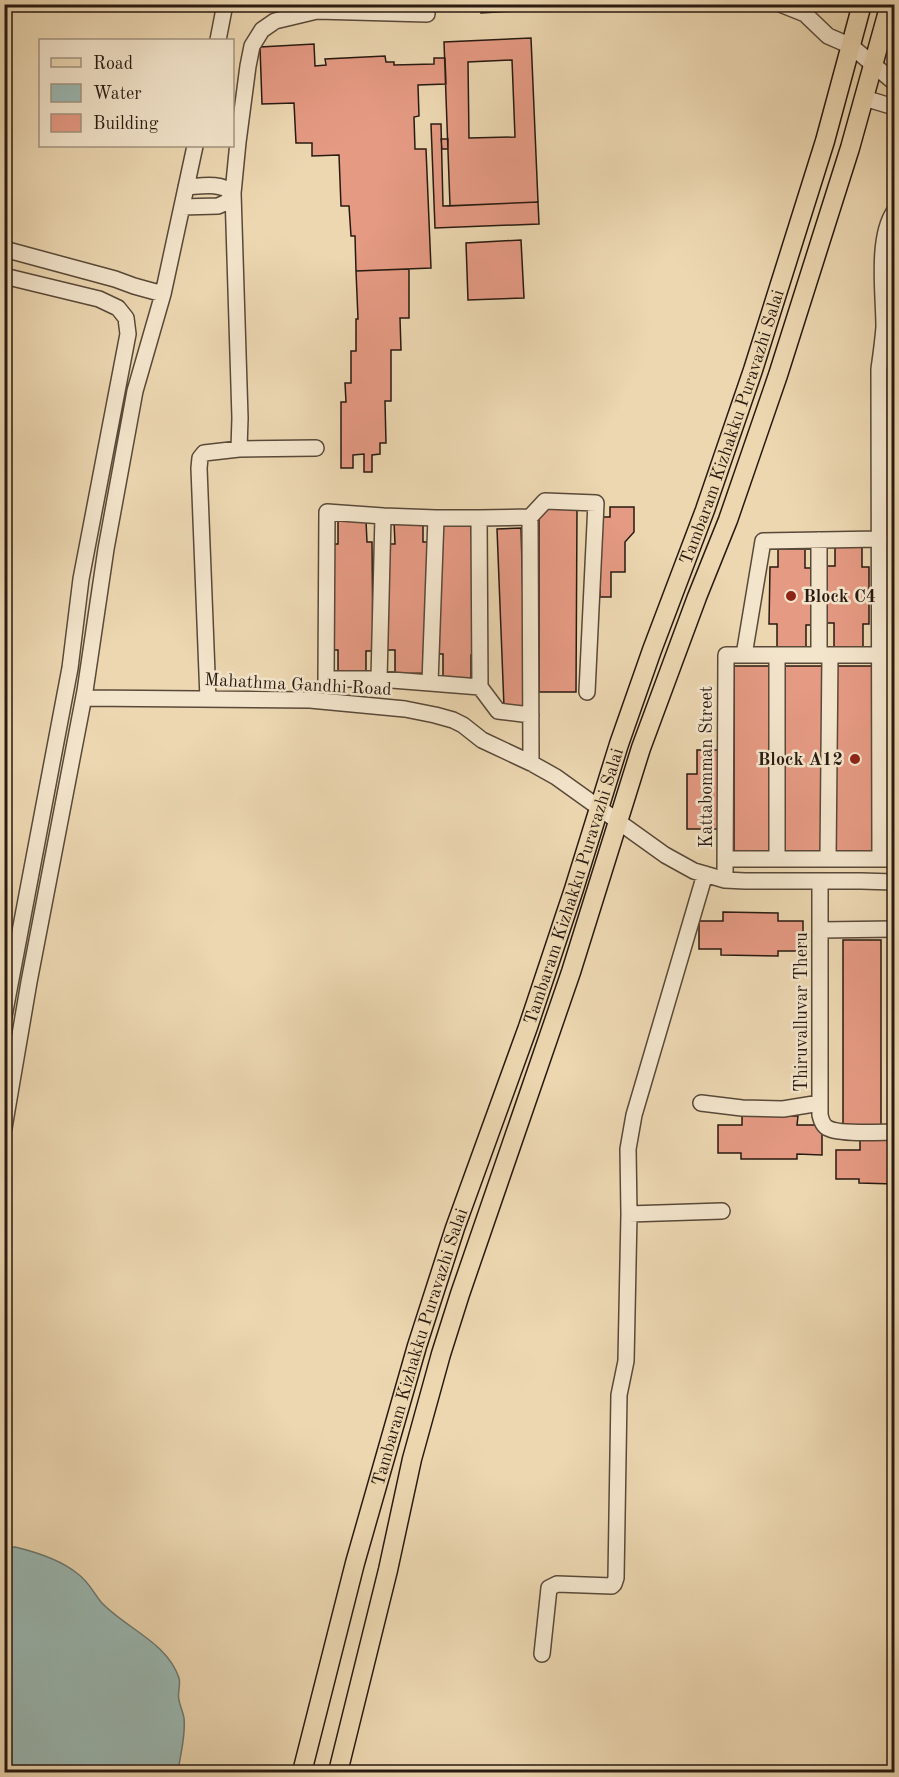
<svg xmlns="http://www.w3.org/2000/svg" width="899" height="1777" font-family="'Old Standard TT',serif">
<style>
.water{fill:#9ab8b3;stroke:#6c7972;stroke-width:1.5}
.building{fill:#e59a83;stroke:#281a11;stroke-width:1.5;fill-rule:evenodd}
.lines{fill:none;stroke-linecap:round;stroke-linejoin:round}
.minor-casing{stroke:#594939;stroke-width:18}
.major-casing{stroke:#281a11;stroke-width:21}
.minor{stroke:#f3e5cc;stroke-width:15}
.major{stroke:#ecd7b1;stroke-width:18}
.poi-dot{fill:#8f2418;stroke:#f3e5cc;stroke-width:2}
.labels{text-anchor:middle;stroke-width:5;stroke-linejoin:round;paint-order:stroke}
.street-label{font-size:18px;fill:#281a11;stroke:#f3e5cc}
.poi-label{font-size:18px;font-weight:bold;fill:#281a11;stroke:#f3e5cc;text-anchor:start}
</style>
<rect width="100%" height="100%" fill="#ecd7b1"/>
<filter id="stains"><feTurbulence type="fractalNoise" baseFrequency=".00333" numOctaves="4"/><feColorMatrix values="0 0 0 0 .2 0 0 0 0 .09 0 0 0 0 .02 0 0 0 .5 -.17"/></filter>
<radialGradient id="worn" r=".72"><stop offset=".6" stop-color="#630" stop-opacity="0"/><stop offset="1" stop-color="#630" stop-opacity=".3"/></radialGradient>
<path class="water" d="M15 1547C36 1552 61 1560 78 1574 88 1581 93 1592 101 1602 125 1628 167 1642 179 1678 181 1685 177 1693 179 1700 180 1706 183 1712 184 1718 186 1736 180 1755 178 1772H5L4 1548Z"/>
<path class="building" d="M481 4H532V10L481 13Z
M531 38 538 202 450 206 444 42ZM512 60 515 137 469 138 468 62Z
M314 44 315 66 326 65 325 59 385 56 386 62H394V65L434 64V58H445L446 84 418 85 419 116 414 117 415 149H426L431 268 356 271 355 236H351L349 206H341L339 155 312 156V143H296L294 103 262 104 260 47Z
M431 124H441L443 206 538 202 539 224 435 228Z
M441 139H448V149H442Z
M889 238H894V295H888Z
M521 240 524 298 468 300 466 243Z
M409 269V318H400L401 350H391V401H385L386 443H380V454L372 455V472H364V454L353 455V468H341V402H346L345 383H351V351H356V319H358L356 271Z
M889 354H894V411H889Z
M890 466H894V645H890Z
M610 507H634V532L625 542V572H611V597H600V517H610Z
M539 509H577L576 692H539Z
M338 521H366L367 542H372L373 651H366V673L338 674V650H330L329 544H338Z
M394 521H423V542H428L429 651H423V673L395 674V650H386V544H395Z
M443 526H471L472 546H477L478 655H471V678H443V654H435L439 549 443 548Z
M521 528 526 708 504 707 497 529Z
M835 545 862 546V567H869V624H863V647H834V623H826V566H835Z
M778 546H805V568H812V625H806V648H777V624H769L770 567H778Z
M734 666H772V852H734Z
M785 666H822V852H785Z
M836 666H874V852H836Z
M887 667H894V853H887Z
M697 750H720V829H687V774H697Z
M723 912 778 913V921H803V951H778V956L721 955V949H699V921H723Z
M843 940H881V1126H843Z
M742 1116H798L797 1125H822V1155L797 1154V1159H741V1153H718V1125H742Z
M860 1140H894V1184L859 1183V1179H836V1150H860Z"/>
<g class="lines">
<defs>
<path id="minor" d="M780 4 805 14 828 36 851 46 894 82
M317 11 427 14
M218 40 225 4
M864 98 894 107
M186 187C202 186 220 182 233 193
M182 207 218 206 227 202 233 193
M4 249 115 279 134 286 163 294
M4 276 99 299 118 308 126 318 128 334 81 579 70 668 4 1016
M239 449 316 448
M383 516 327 512 326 679H379L383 516 436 518 430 683 480 687 479 518 530 517 531 763
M530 517 545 501 596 503 587 692
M436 518H479
M819 540V655
M744 655 763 541 880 539
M777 655V859
M379 679 430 683
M480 687 498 711 531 715
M84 698 310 700 405 709 435 715 453 720 463 725 482 740 531 763 556 777 665 855 694 871 725 880 745 881H861L894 882
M208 699 199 468 200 458 204 453 239 449 240 418 233 193 238 142 248 66 252 46 262 30 275 21 317 11V4
M725 859H894
M828 859 830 655
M880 859 879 369C881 355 883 341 884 327 884 295 876 239 894 212
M725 880 726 655H894
M820 881V1115C821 1119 822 1124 826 1127 836 1135 881 1132 894 1132
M821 930 894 929
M701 1103 742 1108 783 1109 820 1103
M4 1128 29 982 85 691 106 549 135 391 163 294 195 146
M629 1214 722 1211
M542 1654 549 1588 557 1584 612 1586 614 1584 616 1578 619 1395 626 1361 629 1214 628 1149 634 1115 705 874"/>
<g id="major">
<path id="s1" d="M302 1772 355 1563 417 1346 455 1228 528 1027 574 889 619 744 652 650 705 510 753 370 825 141 862 4"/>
<path d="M338 1772 388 1570 412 1459 441 1354 460 1294 571 972 641 748 697 597 728 520 778 375 850 148 890 4"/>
</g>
</defs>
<use href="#minor" class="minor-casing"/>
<use href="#major" class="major-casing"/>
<use href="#minor" class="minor"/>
<use href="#major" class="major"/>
</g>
<g class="poi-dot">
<circle cx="791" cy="596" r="6"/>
<circle cx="855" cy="759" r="6"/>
</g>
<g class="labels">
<g class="street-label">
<text dy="6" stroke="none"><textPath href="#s1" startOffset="1413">Tambaram Kizhakku Puravazhi Salai</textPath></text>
<text transform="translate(298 684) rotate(3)" y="6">Mahathma Gandhi Road</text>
<text transform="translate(706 767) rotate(-90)" y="6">Kattabomman Street</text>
<text dy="6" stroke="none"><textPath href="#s1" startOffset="927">Tambaram Kizhakku Puravazhi Salai</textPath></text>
<text transform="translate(801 1012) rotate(-90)" y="6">Thiruvalluvar Theru</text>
<text dy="6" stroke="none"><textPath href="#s1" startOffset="441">Tambaram Kizhakku Puravazhi Salai</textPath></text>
</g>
<g class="poi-label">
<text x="803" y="602">Block C4</text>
<text x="843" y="765" text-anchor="end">Block A12</text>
</g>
</g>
<rect width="899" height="1777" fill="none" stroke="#ecd7b1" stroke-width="24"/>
<rect x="6" y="6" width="887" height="1765" fill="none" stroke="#281a11" stroke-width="3"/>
<rect x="12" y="12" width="875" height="1753" fill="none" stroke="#281a11" stroke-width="1.5"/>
<rect x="39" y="39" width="195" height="108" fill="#f3e5cc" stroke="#a29481" stroke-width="1.5"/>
<rect x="51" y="58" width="30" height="9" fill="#ecd7b1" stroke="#a29481" stroke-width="1.5"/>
<text x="93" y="69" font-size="18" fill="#281a11">Road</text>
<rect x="51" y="84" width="30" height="18" fill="#9ab8b3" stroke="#a29481" stroke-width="1.5"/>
<text x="93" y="99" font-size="18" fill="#281a11">Water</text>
<rect x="51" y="114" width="30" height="18" fill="#e59a83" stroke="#a29481" stroke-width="1.5"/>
<text x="93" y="129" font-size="18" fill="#281a11">Building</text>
<rect width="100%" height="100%" filter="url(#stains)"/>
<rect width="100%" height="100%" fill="url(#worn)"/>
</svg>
